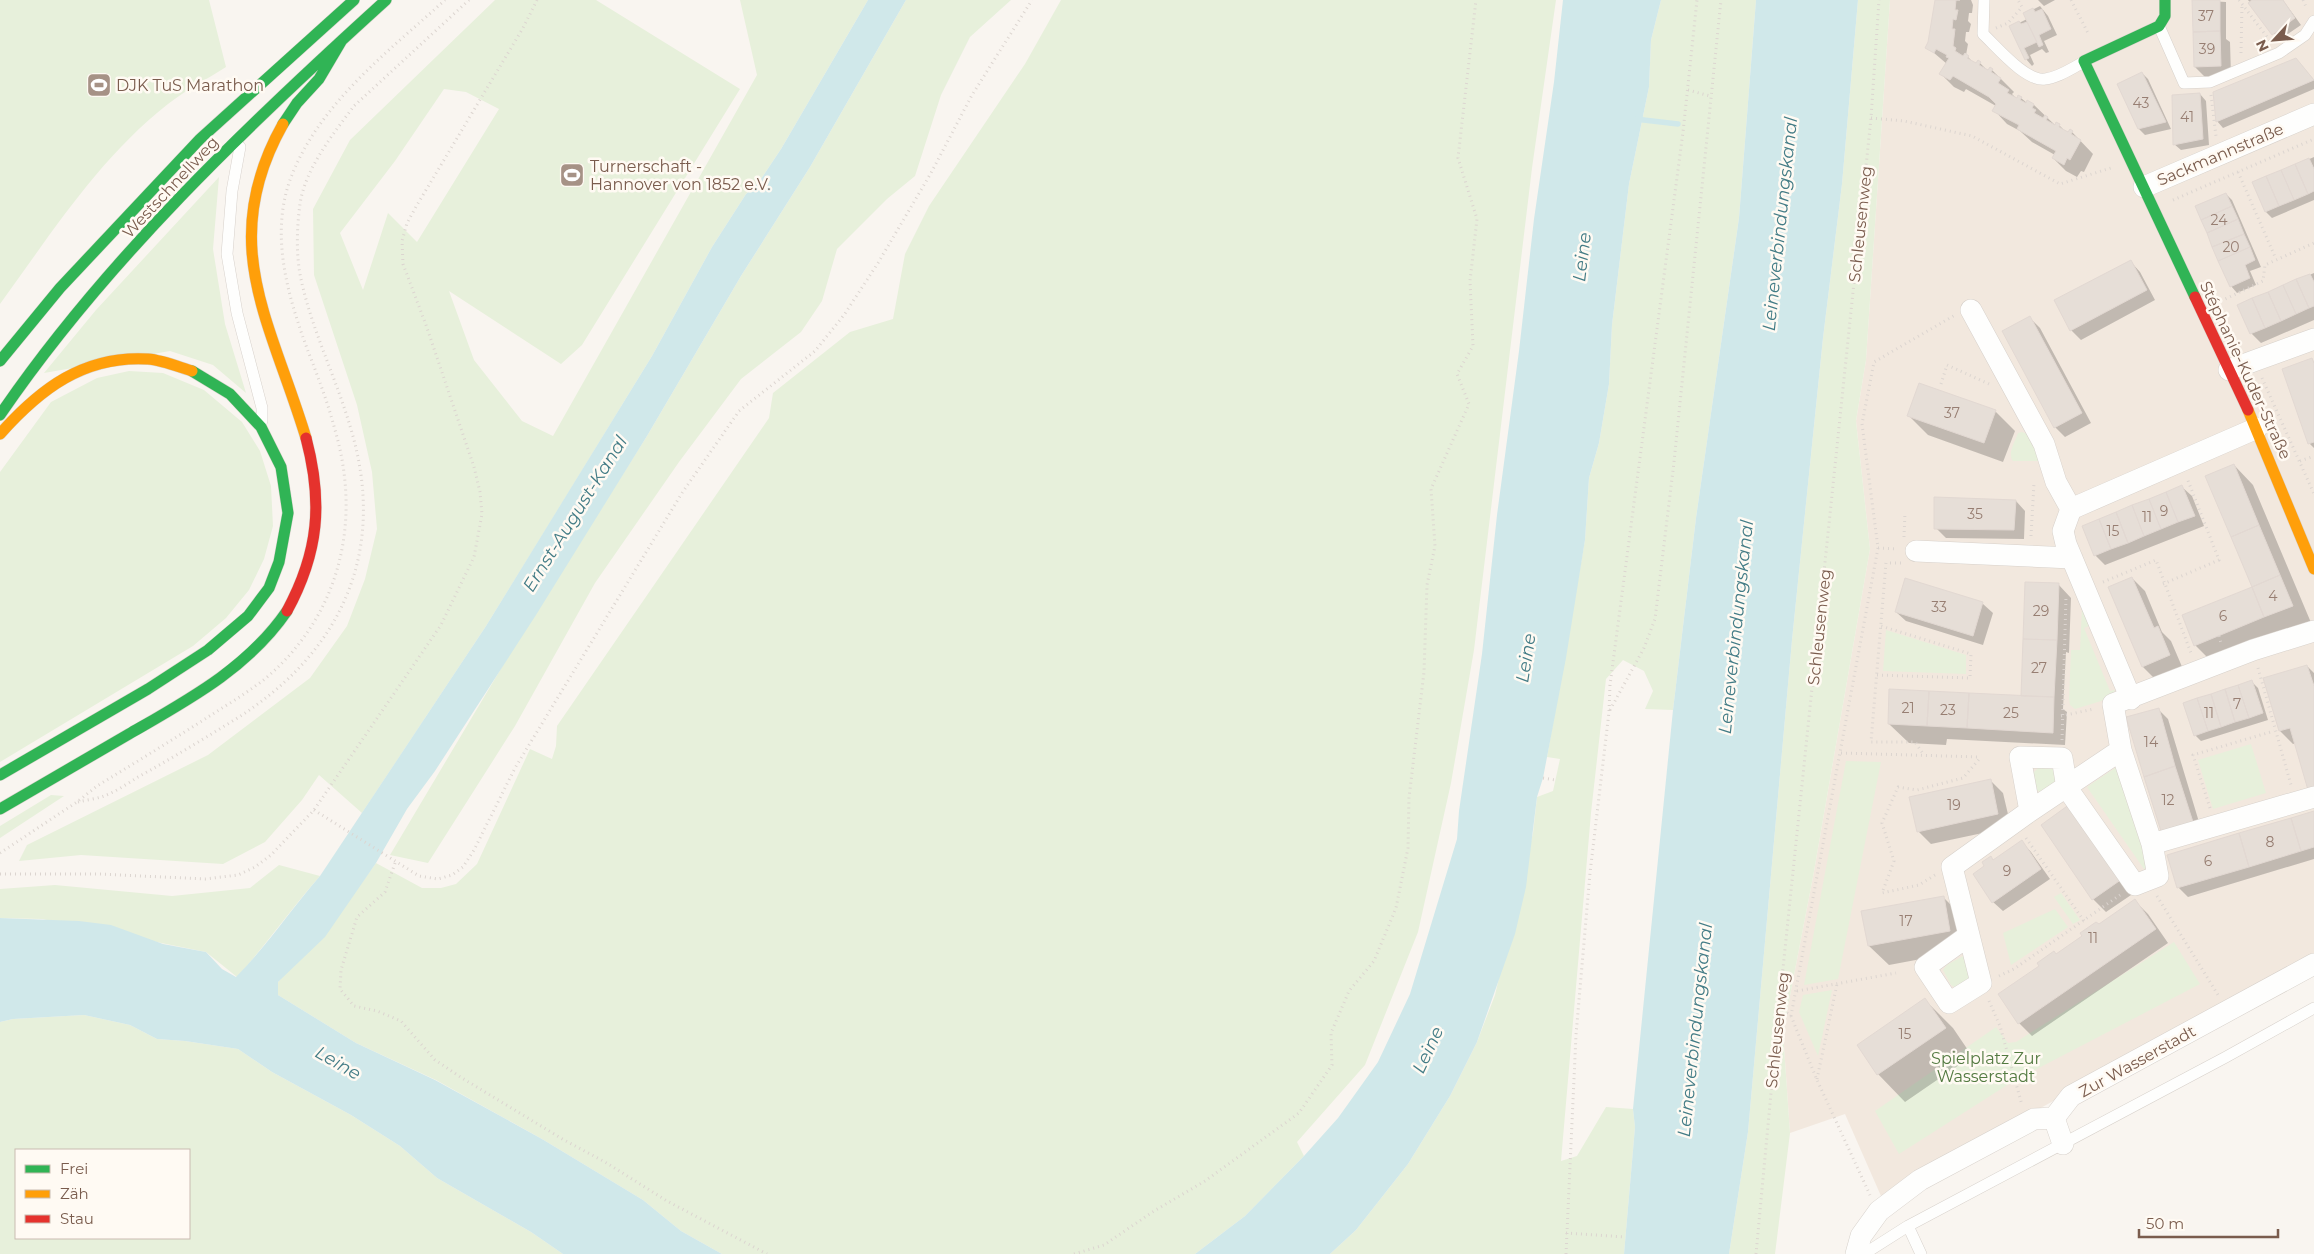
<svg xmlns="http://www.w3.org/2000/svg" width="2314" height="1254" font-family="Montserrat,sans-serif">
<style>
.residential{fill:#f2e8de}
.green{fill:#e7f0db;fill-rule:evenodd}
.water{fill:#d0e8ea}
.shadow{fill:#0003}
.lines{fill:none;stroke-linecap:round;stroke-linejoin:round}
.stream{stroke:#d0e8ea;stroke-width:5.5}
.building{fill:#e6ded7;stroke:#e2d8d2}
.lane-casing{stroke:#d7d1cb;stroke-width:12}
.street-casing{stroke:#d7d1cb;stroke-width:22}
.fast-casing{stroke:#d9d2cb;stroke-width:12}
.slow-casing{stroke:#d9d2cb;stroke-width:12}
.jam-casing{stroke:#d9d2cb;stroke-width:12}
.path{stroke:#dcd5d0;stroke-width:3;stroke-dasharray:1 4;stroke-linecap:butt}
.lane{stroke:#fefefd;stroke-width:11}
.street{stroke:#fefefd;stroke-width:21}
.fast{stroke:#30b455;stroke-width:11}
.slow{stroke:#ff9f0a;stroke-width:11}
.jam{stroke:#e5322d;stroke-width:11}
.labels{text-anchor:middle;stroke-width:5;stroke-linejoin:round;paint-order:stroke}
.number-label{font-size:14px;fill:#977e72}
.poi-label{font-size:16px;fill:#7a5c4d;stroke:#fffaf3;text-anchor:start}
.street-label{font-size:16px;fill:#7a5c4d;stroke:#fffaf3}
.park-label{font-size:16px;fill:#537a41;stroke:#fffaf3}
.water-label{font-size:18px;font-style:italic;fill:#437c86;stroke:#fffaf3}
</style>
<rect width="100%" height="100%" fill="#f9f5f0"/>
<path class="residential" d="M1890 0H2314V957L1881 1196 1845 1114 1790 1133 1783 1032 1813 877 1870 549 1856 421 1866 360Z"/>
<path class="green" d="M0 0H209L226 67C207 79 186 90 168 104 99 158 51 234 0 304Z
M495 0H596L740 89 582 345 561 364 449 291 474 360 522 421 553 436 757 75 740 0H868L781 149 759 182 746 194 712 247 652 356 546 529 486 626 362 813 319 775 302 800 265 842 223 864 81 855 19 861 27 845 208 755 310 678 347 626 365 579 377 529 372 472 357 405 314 275 313 209 350 140ZM444 89 466 92 499 109 417 242 388 213 363 290 340 233 395 161Z
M906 0H1011L970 37 941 95 915 176 887 199 837 249 822 301 801 332 741 379 679 462 595 583 515 726 428 863 390 855 515 645 647 436 741 276 810 167Z
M1061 0H1556L1532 168 1474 650 1451 783 1418 932 1365 1065 1297 1142 1304 1156 1245 1216 1195 1254H722L681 1231 643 1200 542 1139 436 1080 356 1043 278 995V982L350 899 376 863 422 888H441L456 884 477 864 530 749 552 759 556 746 557 726 769 418 773 393 850 332 893 319 905 254 929 206 1025 64Z
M1661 0H1756L1739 218 1696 518 1673 710 1645 709 1653 691 1644 671 1623 660 1606 679 1591 813 1561 1161 1577 1156 1606 1107 1633 1109 1635 1127 1624 1254H1330L1356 1230 1408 1164 1450 1096 1477 1042 1495 995 1533 833 1537 797 1553 791 1560 759 1547 757 1585 540 1589 478 1599 443 1609 384 1612 325 1629 184 1649 87 1651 40Z
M1858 0H1890L1866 360 1856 421 1870 549 1813 877 1783 1032 1790 1133 1775 1254H1729L1748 1132 1792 640 1823 338 1842 184Z
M219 177 213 249 225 324 246 393 213 365 170 351 44 373 96 310Z
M129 371 163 373 204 390 242 422 260 451 271 486 273 526 264 559 249 590 226 618 193 646 0 762V472L51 402 97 378Z
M2022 432 2033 436 2041 461H2013C2007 454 2015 442 2018 433Z
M2082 608 2089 626 2084 628 2110 691 2115 690 2111 698 2075 709 2070 705 2069 699 2071 650H2080Z
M1886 630 1966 655V674L1883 671Z
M2251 744 2266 793 2213 809 2198 760Z
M1846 761 1881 762 1838 979 1804 985Z
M2118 766 2122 767 2147 867 2144 869 2087 787Z
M2038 768 2058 769 2063 777 2041 793 2037 790 2033 773Z
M51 795 64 796 0 838V826Z
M279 865 320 876C291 909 266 945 237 977L206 952 42 919 0 918V889L55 885 172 896 250 888Z
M2061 893 2080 920 2073 924 2054 897Z
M2055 909 2068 927 2011 965 2003 933Z
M2174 942 2200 984 2012 1082 1899 1154 1875 1111 1996 1027 2008 1043 2016 1042Z
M1963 956 1970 978 1956 988 1951 985 1943 970 1947 965Z
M1832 990 1818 1056 1799 1012 1803 995Z
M84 1015 130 1025 157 1039 185 1041 238 1049 272 1072 351 1115 400 1146 437 1178 531 1232 563 1254H0V1022L13 1019ZM16 1150H189V1238H16Z"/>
<path class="water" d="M868 0H906L810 167 741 276 647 436 536 615 435 771 407 809 376 863 325 937 278 982V995L356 1043 435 1080 542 1139 643 1200 681 1231 722 1254H563L531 1232 437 1178 400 1146 351 1115 272 1072 238 1049 185 1041 157 1039 130 1025 84 1015 13 1019 0 1022V918L79 921 111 925 163 944 206 952 222 969 236 977C267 946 291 909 320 876L486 626 652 356 712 247 746 194 759 182 781 149Z
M1563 0H1661L1651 40 1649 87 1629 184 1612 325 1609 384 1599 443 1589 478 1585 540 1566 658 1543 778 1537 797 1526 887 1515 934 1477 1042 1450 1096 1408 1164 1356 1230 1330 1254H1195L1245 1216 1304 1156 1338 1118 1378 1062 1410 994 1457 839 1459 811 1482 654 1497 515 1519 351 1534 219 1554 82Z
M1756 0H1858L1842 184 1823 338 1792 640 1748 1132 1729 1254H1624L1635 1127 1633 1109 1673 710 1696 518 1739 218Z"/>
<path class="shadow" d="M1936 0H1971L1973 5 1972 13H1969L1968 21 1971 24 1969 32H1966L1965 41 1968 44 1966 55 1976 65 1978 62 1980 63 1989 72 1992 70 2014 92 2012 94 2017 99 2021 98 2027 103 2034 105 2056 126 2059 125 2068 134 2072 132 2093 154 2084 172 2081 171 2077 177 2066 171 2053 158 2055 155 2032 142 2020 131 2007 124 1994 110 1996 106 1966 89 1964 92 1954 87 1941 74 1947 64 1927 47 1930 43Z
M2038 0H2055L2044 6Z
M2193 0 2226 2V39L2230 42 2231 75 2205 77 2195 67Z
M2248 0H2283L2301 25 2279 40Z
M2040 6 2048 16 2057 35 2044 41 2049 52 2046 53 2042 49 2030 55 2034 64 2032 66 2026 59 2011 27 2027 19 2024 14Z
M2302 66 2314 80V89L2223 128 2217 121Z
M2142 73 2148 79 2171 129 2145 135 2139 129Z
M2200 94 2206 101 2209 145 2181 150 2174 144Z
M2314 157V200L2272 218 2266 212 2254 183Z
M2226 194 2232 200 2261 267 2250 271 2256 285 2237 293 2231 286Z
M2131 262 2140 272 2155 300 2081 340 2071 330Z
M2314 273V320L2261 343 2251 333 2239 305Z
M2030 318 2040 328 2091 423 2065 437 2055 427Z
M2312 359 2314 362V448L2309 443Z
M1995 411 2015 431 2003 462 1928 435 1909 416Z
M2234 465 2253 485 2312 625 2215 665 2195 645 2254 587Z
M2182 487 2192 496 2204 526 2105 565 2095 555Z
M2016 501 2025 511 2024 539 1946 538 1936 528Z
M2132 578 2145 591 2162 632 2171 641 2183 669 2156 680 2143 667Z
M1906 580 1983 604 1993 613 1983 645 1906 621 1896 612Z
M2058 584 2071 598 2069 653 2066 652 2063 709 2067 712 2065 745 1947 739 1946 745 1909 743 1889 724 2022 697Z
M2307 666 2314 673V794L2296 743 2293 744 2280 731Z
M2252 682 2258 688 2268 720 2201 741 2195 735Z
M2158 709 2168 719 2202 832 2172 840Z
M1990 780 2003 793 2011 827 1931 844 1918 831Z
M2070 806 2134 893 2106 912 2093 899Z
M2314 813V859L2188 897 2178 887Z
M2022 842 2031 852 2050 879 2003 911 1993 902 1986 866 1991 858 1994 861Z
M1943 897 1963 917 1969 950 1889 965 1869 946 1863 912Z
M2135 901 2148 914 2168 943 2032 1036 2019 1023 2099 926Z
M1925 1000 1953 1028 1972 1056 1905 1102 1878 1074Z"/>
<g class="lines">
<path class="stream" d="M1635 119 1678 124"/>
</g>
<path class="building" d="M1935 0H1960H1956L1955 10H1958L1956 20 1953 19 1952 29H1955L1953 46 1956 48 1955 51 1963 56 1965 53 1969 56 1967 58 1976 63 1978 60 1981 62 1979 65 1988 70 1990 67 1993 69 1991 72 2001 78 1998 83 2009 90 2007 93 2017 98 2018 95 2022 97 2020 100 2026 103 2027 100 2034 104 2032 108 2036 110 2034 113 2043 118 2045 115 2048 117 2046 120 2055 125 2056 122 2060 124 2059 127 2068 132 2070 129 2073 131 2071 134 2081 140 2070 160 2067 158 2064 165 2052 158 2056 151 2017 129 2019 125 1992 111 1996 104 1989 97 1953 76 1950 80 1939 74 1949 58 1946 57 1947 55 1936 49 1934 53 1925 48 1928 42Z
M2192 0H2220V31L2193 32Z
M2252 0H2283L2295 18 2272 35 2248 3Z
M2033 8 2035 12 2042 9 2051 29 2039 35 2043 45 2039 47 2023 13Z
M2019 21 2021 24 2027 22 2037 42 2024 48 2029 58 2025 60 2009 26Z
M2220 31 2221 66 2194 67 2193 32Z
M2296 58 2314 80 2216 122 2213 92Z
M2142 72 2166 122 2138 129 2117 84Z
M2200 93 2203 139 2173 145 2172 95Z
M2309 158 2314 169V191L2308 194 2295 164Z
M2295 164 2308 194 2294 200 2281 170Z
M2281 170 2294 200 2279 206 2266 176Z
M2266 176 2279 206 2265 212 2252 182Z
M2226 193 2232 206 2201 220 2195 206Z
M2232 206 2238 219 2207 233 2201 220Z
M2238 219 2244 234 2212 247 2207 233Z
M2244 234 2250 247 2218 261 2212 247Z
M2250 247 2255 260 2245 265 2250 278 2230 287 2218 261Z
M2131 260 2147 290 2070 331 2054 300Z
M2310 274 2314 282V306L2309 308 2296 279Z
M2296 279 2309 308 2296 314 2283 285Z
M2283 285 2296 314 2281 321 2268 292Z
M2268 292 2281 321 2265 328 2252 298Z
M2252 298 2265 328 2250 334 2237 305Z
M2030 316 2082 413 2054 428 2002 331Z
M2312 358 2314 363V442L2308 444 2282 369Z
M1919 383 1996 410 1984 443 1907 416Z
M2234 464 2259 525 2231 537 2205 476Z
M2182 485 2195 516 2178 522 2166 492Z
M2166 492 2178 522 2161 529 2149 499Z
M1934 497 2016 500 2014 530 1934 529Z
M2149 499 2161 529 2144 536 2132 505Z
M2132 505 2144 536 2128 543 2116 512Z
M2116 512 2128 543 2111 549 2099 519Z
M2099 519 2111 549 2094 556 2082 526Z
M2259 525 2280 575 2252 587 2231 537Z
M2280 575 2293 606 2264 617 2252 587Z
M2132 577 2154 628 2158 626 2170 655 2142 667 2108 587Z
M1905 578 1983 602 1973 636 1895 612Z
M2025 582 2059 583 2057 640 2023 639Z
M2252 587 2264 617 2194 646 2182 615Z
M2023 639 2057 640 2054 697 2021 696Z
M2307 665 2314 686V789L2308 790 2290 728 2279 731 2263 678Z
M2252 680 2263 713 2249 718 2238 685Z
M2238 685 2249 718 2235 722 2225 689Z
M1889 689 1929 691 1927 726 1888 724Z
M2225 689 2235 722 2221 727 2211 694Z
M1929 691 1969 693 1967 728 1927 726Z
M1969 693 2054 697 2053 733 1967 728Z
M2211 694 2221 727 2208 731 2197 698Z
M2197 698 2208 731 2194 736 2183 703Z
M2159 708 2175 766 2144 777 2126 717Z
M2175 766 2193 822 2161 831 2144 777Z
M1991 779 1998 814 1917 832 1909 797Z
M2070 804 2122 879 2092 900 2041 825Z
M2314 811V847L2301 851 2291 818Z
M2291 818 2301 851 2249 867 2239 833Z
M2239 833 2249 867 2177 888 2167 855Z
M2022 840 2041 869 1992 903 1973 874 1984 866 1982 862 1991 856 1993 860Z
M1944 896 1950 931 1868 946 1861 911Z
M2135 899 2156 929 2018 1024 1998 994 2039 966 2037 963 2054 951 2056 954 2082 936 2080 933 2096 922 2099 924Z
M1925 998 1946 1028 1877 1075 1857 1045Z"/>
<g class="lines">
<defs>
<path id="lane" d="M1984 0 1983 34C1997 47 2026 82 2045 79 2058 78 2072 68 2084 62
M2159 26 2184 83 2210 82 2279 53 2305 35 2314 21
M240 147 232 191 227 254 237 313 262 408V421
M1908 1226 1921 1254
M1864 1254 1908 1226 2226 1057 2314 1008"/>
<path id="street" d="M2144 187 2314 114
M1971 310 2044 444 2056 482 2071 509 2063 531 2066 544 2131 699
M2229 370 2314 339
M2071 509 2257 428
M1916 551 2072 558
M2030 811 2020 757 2062 758 2067 788 2135 885 2158 876 2152 844 2121 750 2113 704 2253 650 2314 631
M2152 844 2314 797
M1968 936 1925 967 1949 1003 1981 983 1952 867 2030 811 2121 750
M2054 1118 2063 1144
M1856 1254 1861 1236 1879 1211 1920 1180 2034 1119 2054 1118 2071 1096 2314 964"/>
<path id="fast" d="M2165 0V16L2159 26 2084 61 2195 297
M283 124 297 103 319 79 342 40
M0 361 60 288 200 139 354 0
M0 415C105 261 248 125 386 0
M0 775 148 689 208 650 248 616 269 588 279 562 288 513 281 467 261 427 230 394 192 371
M0 809C43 784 86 759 129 734 188 700 248 668 287 611"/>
<path id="slow" d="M283 124C216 243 271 322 306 438
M2248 410 2314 569
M0 434C40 389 84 355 148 359 162 360 179 367 192 371"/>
<path id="jam" d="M2195 297 2248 410
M287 611C319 552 323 502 306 438"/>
</defs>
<use href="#lane" class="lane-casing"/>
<use href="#street" class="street-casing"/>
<use href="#fast" class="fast-casing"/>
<use href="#slow" class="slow-casing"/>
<use href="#jam" class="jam-casing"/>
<path class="path" d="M2071 0 2089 35
M2239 0 2270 41
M2303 0 2307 9
M1996 28 2008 23 2022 7 2018 0
M2241 53 2242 4
M1688 90 1710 96
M2211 95 2216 136
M1871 118 1904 121 1972 136 2060 184 2111 168
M2238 172 2276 259
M2173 200 2314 139
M2221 301 2263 281 2265 265 2314 243
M2262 378 2314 494
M1941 384 1947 365 1989 384
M2300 461 2314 456
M2031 536 2034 483
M1904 537 1905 512
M1878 548 1898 549
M1901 563H1886L1871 742H1915L1924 755
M2103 582 2156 560 2191 653
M2163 584 2219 560 2187 478
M2219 636 2221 643
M2258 668 2291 785
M1877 675 1970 678 1971 654 1881 626
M1610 710 1644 648 1655 619 1674 462 1721 0
M2061 716 2094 709
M2062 740 2066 596
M1841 753 1980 757
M1543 778 1555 780
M78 802C86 800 96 799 104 796 115 792 127 784 138 777 169 760 200 741 231 722 341 655 389 552 350 426 335 375 310 326 300 274 296 252 297 226 300 204 305 169 333 134 354 106L469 0
M2210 808 2193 755 2274 731
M314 810 419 876 438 879 452 875 463 867 474 850 515 768 682 493 739 411 815 351 844 315 878 263 931 173 972 95 1032 0
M2026 838 2084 921
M0 853 77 802 97 786C133 764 169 742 205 719 225 706 247 693 266 678 340 615 362 522 335 430 328 403 318 377 308 351 288 297 270 236 290 180 318 104 388 52 445 0
M395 863 385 892 357 917 341 970 340 989 354 1006 377 1011 401 1021 435 1060 462 1078 564 1140 605 1162 667 1201 767 1254
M0 874H100L205 879 238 875 255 867 271 855 314 810 441 625 474 557 482 514 480 492 474 467 426 325 403 264 402 241 407 223 417 205 523 28 537 0
M1935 875 1919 885 1882 893 1894 861 1882 823 1898 787 1917 790 1963 778 1981 757
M2157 896 2218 995
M1999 976 2014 969 2120 895
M1797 991 1896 973
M1989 1001 2000 1026 2022 1105
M1779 1007 1791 1016 1817 1080 1870 1195
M1791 1016 1878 548 1862 424 1874 362 1955 315
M1817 1079 1837 984
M1566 1233 1625 1237
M1074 1254 1104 1245 1154 1211 1205 1181 1299 1113 1332 1065 1331 1033 1349 991 1374 961 1396 908 1408 848 1409 798 1424 672 1427 585 1435 546 1431 489 1469 404 1457 374 1473 346 1470 281 1477 219 1458 158 1476 0
M1566 1254 1576 1035 1590 873 1609 712 1610 685 1683 132 1697 0
M1756 1254 1779 1007 1871 118 1879 0"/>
<use href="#lane" class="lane"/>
<use href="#street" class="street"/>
<use href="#fast" class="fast"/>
<use href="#slow" class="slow"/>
<use href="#jam" class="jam"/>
</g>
<defs>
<symbol id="stadium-square" viewBox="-11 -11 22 22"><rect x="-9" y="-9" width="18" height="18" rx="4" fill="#a69286" stroke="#fffaf3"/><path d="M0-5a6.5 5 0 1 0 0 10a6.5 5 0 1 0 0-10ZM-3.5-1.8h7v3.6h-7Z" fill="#fff"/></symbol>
</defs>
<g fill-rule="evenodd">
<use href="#stadium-square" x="85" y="71" width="28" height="28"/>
<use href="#stadium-square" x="558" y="161" width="28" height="28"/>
</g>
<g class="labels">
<g class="number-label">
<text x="2206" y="21">37</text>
<text x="2207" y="54">39</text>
<text x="2141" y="108">43</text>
<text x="2187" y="122">41</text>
<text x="2219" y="225">24</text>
<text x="2231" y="252">20</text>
<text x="1952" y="418">37</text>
<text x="2164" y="516">9</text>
<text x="1975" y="519">35</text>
<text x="2147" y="522">11</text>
<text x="2113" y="536">15</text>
<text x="2273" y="601">4</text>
<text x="1939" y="612">33</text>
<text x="2041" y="616">29</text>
<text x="2223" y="621">6</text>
<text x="2039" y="673">27</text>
<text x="2237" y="709">7</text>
<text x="1908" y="713">21</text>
<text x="1948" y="715">23</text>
<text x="2011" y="718">25</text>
<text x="2209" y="718">11</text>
<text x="2151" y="747">14</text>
<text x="2168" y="805">12</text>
<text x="1954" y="810">19</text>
<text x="2270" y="847">8</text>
<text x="2208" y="866">6</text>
<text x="2007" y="876">9</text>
<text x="1906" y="926">17</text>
<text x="2093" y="943">11</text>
<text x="1905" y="1039">15</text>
</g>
<g class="poi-label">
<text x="116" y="91">DJK TuS Marathon</text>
<text x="590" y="172">Turnerschaft -<tspan x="590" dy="18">Hannover von 1852 e.V.</tspan></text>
</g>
<g class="street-label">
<text transform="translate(2220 154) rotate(-23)" y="6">Sackmannstraße</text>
<text transform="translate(170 187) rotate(-47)" y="6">Westschnellweg</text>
<text transform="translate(1860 224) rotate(-84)" y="6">Schleusenweg</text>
<text transform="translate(2246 370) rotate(65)" y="6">Stéphanie-Kuder-Straße</text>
<text transform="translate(1819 627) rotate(-84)" y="6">Schleusenweg</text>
<text transform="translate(1777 1030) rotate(-84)" y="6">Schleusenweg</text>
<text transform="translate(2137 1061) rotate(-29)" y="6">Zur Wasserstadt</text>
</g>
<g class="park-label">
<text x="1986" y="1064">Spielplatz Zur<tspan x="1986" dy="18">Wasserstadt</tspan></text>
</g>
<g class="water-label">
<text transform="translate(1780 224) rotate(-84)" y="6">Leineverbindungskanal</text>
<text transform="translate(1582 257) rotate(-83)" y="6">Leine</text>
<text transform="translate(575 514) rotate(-58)" y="6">Ernst-August-Kanal</text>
<text transform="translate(1736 627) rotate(-84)" y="6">Leineverbindungskanal</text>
<text transform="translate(1526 658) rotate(-81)" y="6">Leine</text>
<text transform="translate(1695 1030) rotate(-84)" y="6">Leineverbindungskanal</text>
<text transform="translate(1428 1050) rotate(-65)" y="6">Leine</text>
<text transform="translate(338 1063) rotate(30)" y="6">Leine</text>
</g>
</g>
<rect x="15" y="1149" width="175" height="90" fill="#fffaf3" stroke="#cabbb1"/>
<rect x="25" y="1165" width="25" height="8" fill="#30b455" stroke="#cabbb1"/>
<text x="60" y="1174" font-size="15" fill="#7a5c4d">Frei</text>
<rect x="25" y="1190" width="25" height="8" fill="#ff9f0a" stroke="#cabbb1"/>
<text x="60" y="1199" font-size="15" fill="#7a5c4d">Zäh</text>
<rect x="25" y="1215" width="25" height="8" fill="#e5322d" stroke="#cabbb1"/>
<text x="60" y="1224" font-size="15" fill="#7a5c4d">Stau</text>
<g transform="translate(2274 40) rotate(244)" stroke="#fffaf3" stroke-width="4" paint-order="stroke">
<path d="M0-4L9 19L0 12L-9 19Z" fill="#7a5c4d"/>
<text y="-8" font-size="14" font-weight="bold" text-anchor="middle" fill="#7a5c4d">N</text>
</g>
<path d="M2139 1229v8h139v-8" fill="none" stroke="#7a5c4d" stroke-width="2.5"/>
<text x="2146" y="1229" font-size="15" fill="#7a5c4d" stroke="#fffaf3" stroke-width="4" paint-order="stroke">50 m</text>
</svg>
